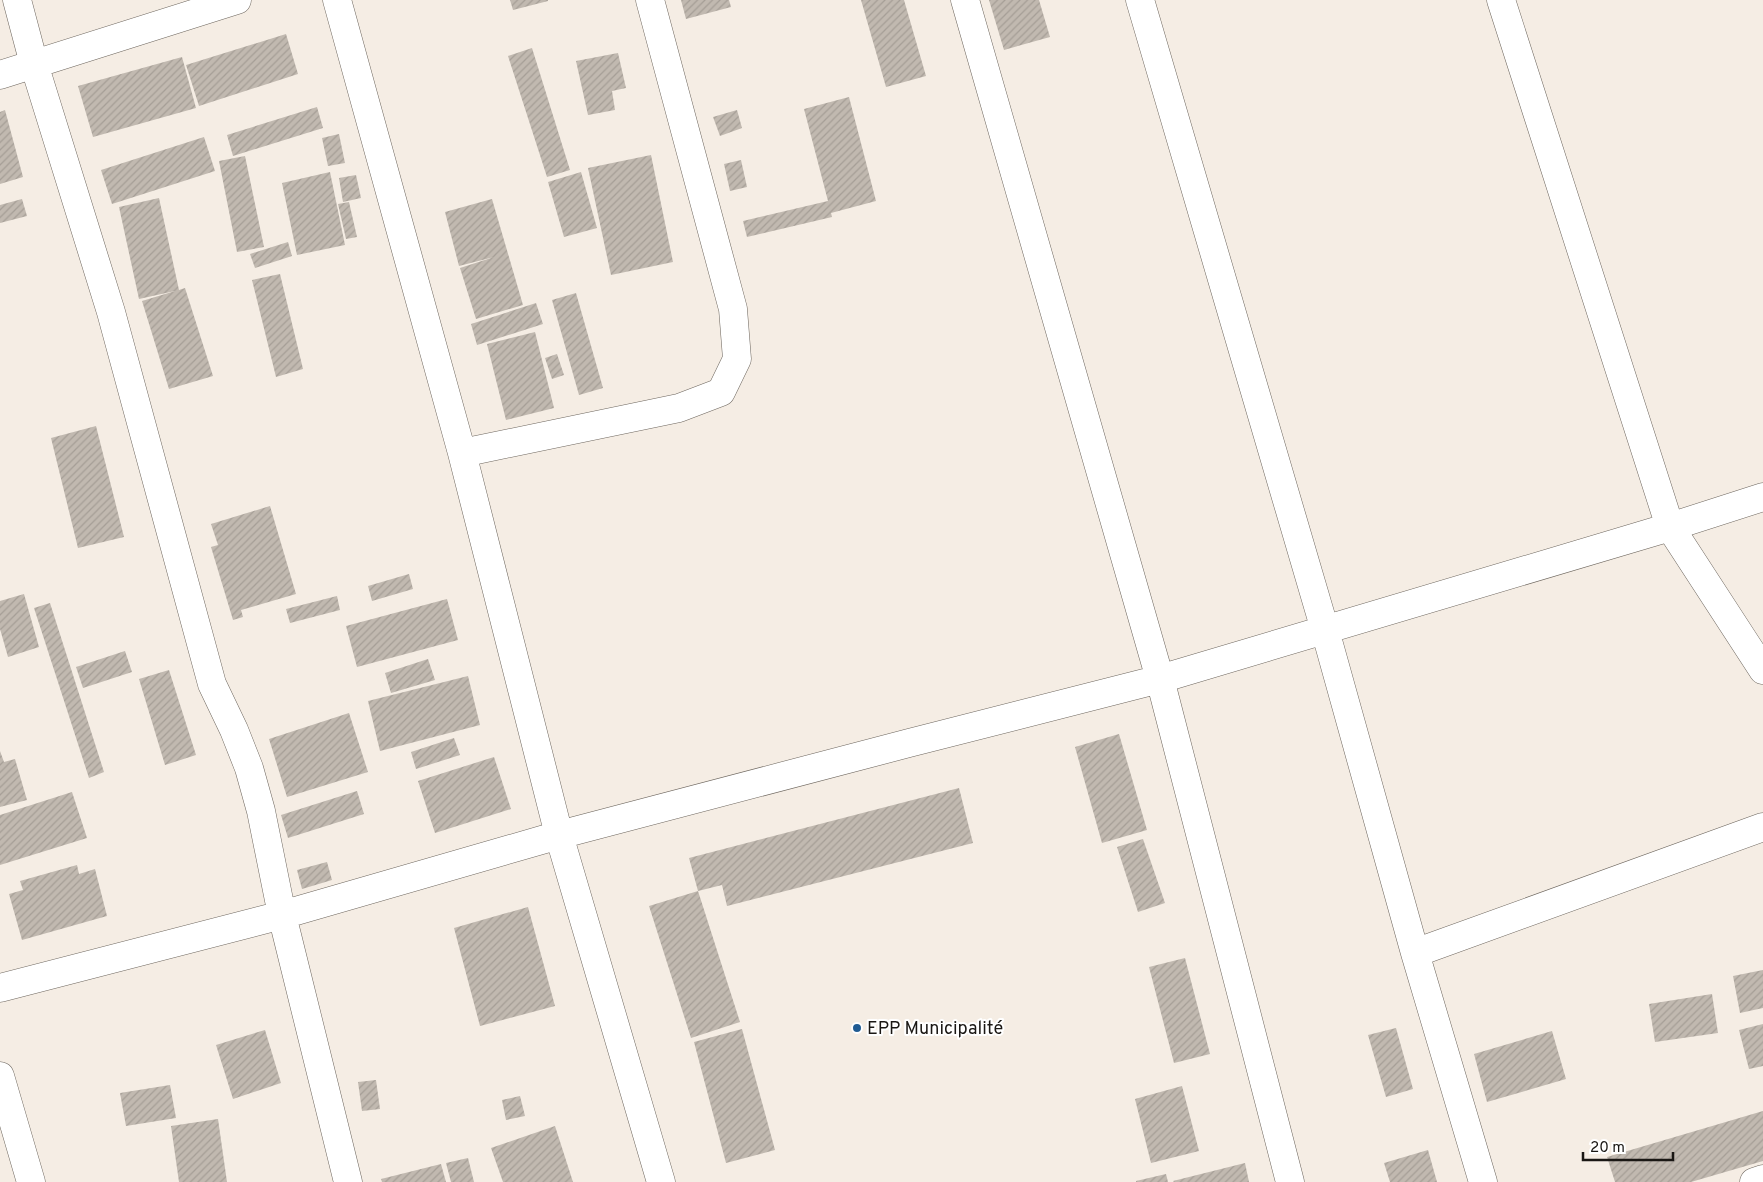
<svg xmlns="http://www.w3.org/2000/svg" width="1763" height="1182" font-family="Overpass,sans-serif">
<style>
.building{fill:url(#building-hatch)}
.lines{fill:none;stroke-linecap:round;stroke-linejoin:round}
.minor-casing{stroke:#6d665e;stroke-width:29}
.minor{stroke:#fff;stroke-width:28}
.poi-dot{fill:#205b92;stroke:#fff;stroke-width:2}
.labels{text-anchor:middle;stroke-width:4;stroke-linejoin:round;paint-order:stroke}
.poi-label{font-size:18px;fill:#1a1714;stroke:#fff;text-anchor:start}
</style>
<defs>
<pattern id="building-hatch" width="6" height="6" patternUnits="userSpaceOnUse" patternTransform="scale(1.25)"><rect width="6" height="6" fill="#c1b9b0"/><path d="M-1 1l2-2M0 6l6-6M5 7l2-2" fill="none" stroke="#a59e96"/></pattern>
</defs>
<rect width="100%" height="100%" fill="#f5ede4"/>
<path class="building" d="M510 0H548V1L513 10Z
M681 0H729L731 7 686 19Z
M861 0H904L926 76 886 87Z
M989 0H1039L1050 37 1004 50Z
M286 34 298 74 199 106 186 65Z
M532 48 570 170 547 177 508 56Z
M618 53 626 88 612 91 615 110 588 115 576 61Z
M182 57 196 108 93 137 78 86Z
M849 97 876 201 831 213 832 217 747 237 743 221 828 201 804 109Z
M317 107 323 128 233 156 227 135Z
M5 110 23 177 0 184V112Z
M737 110 742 128 720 136 713 117Z
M339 134 345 163 328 166 322 138Z
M204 137 215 171 112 204 101 170Z
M651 155 673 262 611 275 588 168Z
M245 156 264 247 237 252 219 161Z
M741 160 747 187 730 191 724 164Z
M330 172 345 245 297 255 282 183Z
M581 172 597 228 564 237 548 182Z
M356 175 361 198 343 202 339 178Z
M159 198 179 290 185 288 213 376 169 389 142 301 175 291 139 299 119 207Z
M22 199 27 216 0 223V205Z
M492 199 523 305 476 319 460 268 494 257 459 266 445 212Z
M349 202 357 237 346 239 338 204Z
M288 242 292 256 255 268 250 254Z
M280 274 303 369 276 377 252 280Z
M576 293 603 388 579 395 552 300Z
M536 303 543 324 477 345 471 324Z
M535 332 554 408 506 420 487 344Z
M557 354 564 375 552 379 545 358Z
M96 426 124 537 78 548 51 438Z
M270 506 296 594 241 610 243 617 233 620 211 547 218 545 211 524Z
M409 574 413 589 372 601 368 586Z
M24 594 39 647 8 657 0 629V601Z
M337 596 340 610 290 623 286 609Z
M447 599 458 640 357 667 346 626Z
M50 603 104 772 89 778 34 608Z
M125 651 132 672 83 688 76 667Z
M428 659 435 680 391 693 385 673Z
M169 670 196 755 165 765 139 679Z
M468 676 480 725 380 751 368 701Z
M349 713 368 772 287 797 269 739Z
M1119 734 1147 830 1102 843 1075 747Z
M454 738 460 755 416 769 411 752Z
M0 751 4 762 15 759 27 800 0 807Z
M494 757 511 809 435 833 418 781Z
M959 788 973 843 727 906 722 885 698 891 689 858Z
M357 791 364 814 288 838 281 815Z
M72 792 87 838 0 865V815Z
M1143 839 1165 903 1138 912 1117 847Z
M327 862 332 880 302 889 297 870Z
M77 865 79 874 95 869 107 916 22 940 9 894 23 890 20 881Z
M698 891 740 1022 691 1038 649 906Z
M528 907 555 1006 480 1026 454 928Z
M1185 958 1210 1054 1174 1063 1149 967Z
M1763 970V1008L1740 1013 1733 976Z
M1712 994 1718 1033 1655 1042 1649 1004Z
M1763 1024V1066L1749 1069 1739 1030Z
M1396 1028 1413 1089 1386 1097 1368 1035Z
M742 1029 775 1150 726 1163 694 1042Z
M265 1030 281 1083 233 1099 216 1045Z
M1552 1031 1566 1079 1487 1102 1474 1054Z
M376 1080 380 1109 362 1111 358 1082Z
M170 1085 176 1118 126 1126 120 1093Z
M1182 1086 1199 1151 1151 1163 1135 1099Z
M520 1096 525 1116 506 1120 502 1100Z
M1763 1111V1161L1691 1182H1615L1607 1157Z
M218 1119 227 1182H179L171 1126Z
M555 1126 573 1182H503L491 1148Z
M1428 1150 1437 1182H1390L1384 1163Z
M468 1158 474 1182H451L446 1163Z
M1245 1163 1249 1182H1174L1173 1181Z
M441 1164 446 1182H382L381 1179Z
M1166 1174 1168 1182H1136V1181Z"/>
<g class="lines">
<defs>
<path id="minor" d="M17 0 34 64 111 312 212 684 234 730 249 768 261 811 282 915 348 1182
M337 0 462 453 559 835 661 1182
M965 0 1160 679 1290 1182
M1140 0 1325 630 1415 953 1483 1182
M1501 0 1670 527 1763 670
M0 75 237 0
M462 453 679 408 721 392 737 359 733 309 650 0
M1415 953 1763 827
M0 988 282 915 559 835 909 743 1160 679 1670 527 1763 497
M0 1076 31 1182
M1754 1182 1763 1179"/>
</defs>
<use href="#minor" class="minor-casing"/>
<use href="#minor" class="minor"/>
</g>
<circle class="poi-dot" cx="857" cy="1028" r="5"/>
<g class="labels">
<g class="poi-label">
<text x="867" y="1034">EPP Municipalité</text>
</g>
</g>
<path d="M1583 1152v8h90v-8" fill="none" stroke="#1a1714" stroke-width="2.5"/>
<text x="1590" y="1152" font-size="15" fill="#1a1714" stroke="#ffffff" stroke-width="4" paint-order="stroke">20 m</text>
</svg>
